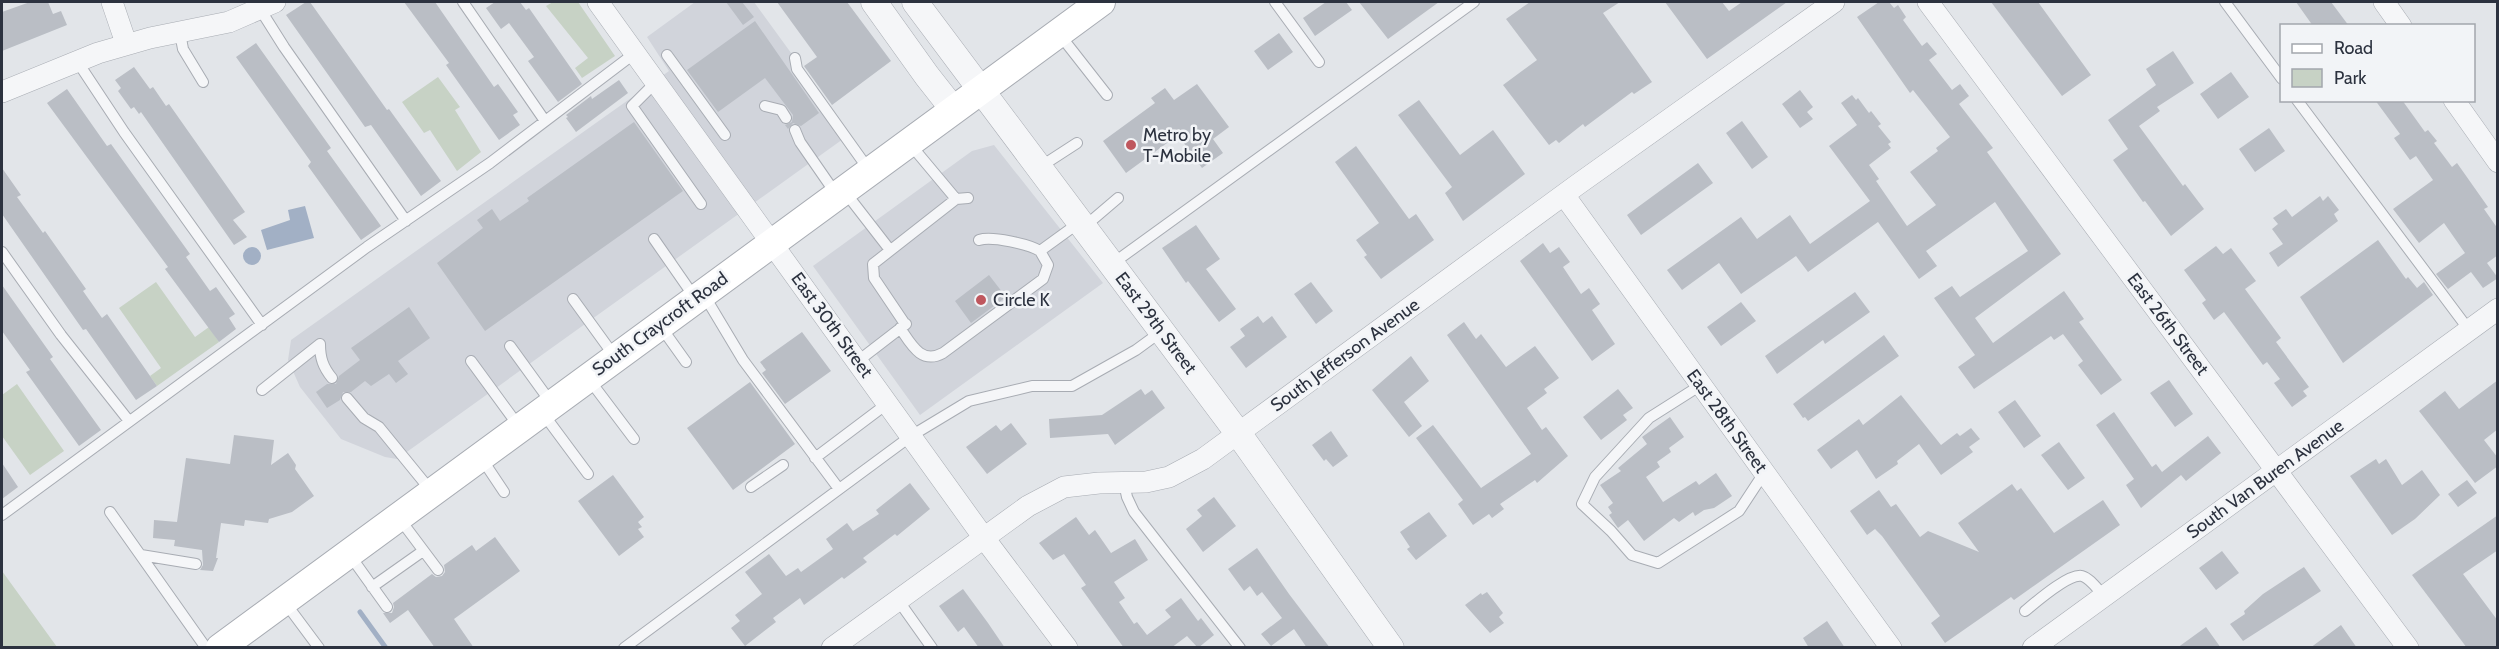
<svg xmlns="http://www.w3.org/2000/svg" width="2499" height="649" font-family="Cabin,sans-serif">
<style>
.built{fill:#d1d4db}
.green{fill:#c7d2c5}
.water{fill:#a2b0c5}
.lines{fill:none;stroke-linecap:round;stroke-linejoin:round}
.stream{stroke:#a2b0c5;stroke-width:5}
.building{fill:#babec5}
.service-casing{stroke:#a8acb3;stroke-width:12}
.minor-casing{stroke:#a8acb3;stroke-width:22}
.tertiary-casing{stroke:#a8acb3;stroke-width:27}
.secondary-casing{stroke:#a8acb3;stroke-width:30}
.service{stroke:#f5f6f8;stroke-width:10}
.minor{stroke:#f5f6f8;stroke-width:21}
.tertiary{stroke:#f5f6f8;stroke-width:26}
.secondary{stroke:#fff;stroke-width:28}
.poi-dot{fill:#bf575e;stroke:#f2f4f7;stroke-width:2}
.labels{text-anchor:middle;stroke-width:5;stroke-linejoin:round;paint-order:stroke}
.poi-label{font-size:18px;fill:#2c323f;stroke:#f2f4f7;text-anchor:start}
.street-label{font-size:18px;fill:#2c323f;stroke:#f2f4f7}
</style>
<rect width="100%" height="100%" fill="#e2e5e9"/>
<path class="built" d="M695 2H754L850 134 397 459 385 457 341 439 300 387 288 360 291 340 669 71 647 37Z
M994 145 1103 283 920 415 813 266 972 151Z"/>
<path class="green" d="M553 2H578L615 56 582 78 575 68 588 58 546 6Z
M438 77 460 107 455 110 481 152 457 171 430 130 424 133 402 102Z
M156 282 195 337 209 327 219 342 157 386 150 376 161 368 119 308Z
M17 384 64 451 30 475 2 436V395Z
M2 571 57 647H2Z"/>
<path class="water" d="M305 206 314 238 267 250 261 230 290 220 288 210Z
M243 256a9 9 0 1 1 18 0a9 9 0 1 1-18 0Z"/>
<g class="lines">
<path class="stream" d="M360 612 386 648"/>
</g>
<path class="building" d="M30 2H48L53 14 61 11 67 25 2 51V12Z
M306 2H310L387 110 389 109 441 181 421 196 371 125 365 127 286 15Z
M404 2H435L494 87 498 84 518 112 513 115 520 125 499 140 446 65 449 63Z
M495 2H520L526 10 529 8 582 84 558 102 528 61 534 57 509 23 501 29 486 8Z
M726 2H742L754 17 743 25Z
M777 2H847L891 61 832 105 804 66 817 57Z
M1326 2H1346L1352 10 1315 36 1303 18Z
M1359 2H1439L1388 39Z
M1530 2H1620L1603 13 1652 82 1634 94 1632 92 1585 127 1583 124 1559 143 1556 140 1549 145 1503 85 1537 60 1506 19Z
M1665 2H1722L1729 11 1742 2H1787L1707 59Z
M1879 2H1889L1894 8 1898 5 1906 17 1903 20 1922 46 1927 42 1937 54 1929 60 1952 90 1960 84 1969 96 1959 104 1993 148 1987 152 2061 254 1975 318 1993 343 2064 291 2084 319 2079 322 2122 380 2101 395 2078 365 2083 361 2063 334 2054 340 2051 336 1974 389 1958 367 1975 355 1934 298 1952 286 1960 297 2028 251 1995 202 1926 251 1937 266 1919 279 1878 222 1808 272 1796 256 1741 294 1719 263 1682 290 1667 270 1741 217 1757 239 1790 215 1810 244 1870 201 1829 146 1857 125 1841 103 1852 95 1856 100 1858 98 1869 113 1871 111 1881 124 1878 126 1891 142 1888 144 1891 148 1869 165 1879 179 1876 181 1907 226 1936 205 1910 172 1938 151 1936 148 1950 137 1913 90 1910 93 1857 17Z
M1991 2H2038L2091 75 2062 96Z
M2296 2H2331L2349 26H2313Z
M755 21 819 113 801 126 793 123 788 129 785 125 792 122 793 115 765 78 718 112 687 70Z
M1279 33 1293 52 1268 70 1254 51Z
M256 43 331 148 327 151 381 226 361 240 308 166 311 162 236 57Z
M2173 51 2194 83 2157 107 2160 111 2139 126 2183 186 2185 184 2204 209 2171 236 2145 201 2143 202 2113 160 2128 149 2108 120 2156 85 2146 69Z
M134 67 150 89 153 87 166 106 169 104 245 212 233 220 247 237 234 245 141 112 139 114 134 107 131 109 118 91 121 88 115 80Z
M2231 72 2249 97 2218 119 2200 94Z
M619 80 628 93 576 132 566 118 568 117 566 115 591 96 592 99Z
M1197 84 1229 127 1213 139 1223 153 1202 168 1178 135 1126 173 1103 141 1155 103 1151 98 1165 88 1174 100Z
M67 89 107 146 111 144 190 254 186 257 210 291 216 287 235 314 229 318 236 329 219 342 165 269 168 267 47 103Z
M1800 90 1813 107 1807 112 1813 119 1800 128 1782 104Z
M1419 100 1460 155 1493 130 1525 174 1463 221 1445 193 1452 187 1398 115Z
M2375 100H2402L2425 132 2428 130 2437 141 2434 143 2452 167 2457 163 2488 207 2484 209 2498 229V255L2487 263 2498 278 2483 288 2471 272 2448 289 2436 274 2465 253 2444 223 2419 243 2393 209 2433 180 2416 156 2410 160 2394 138 2400 134Z
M1742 121 1768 157 1752 169 1726 133Z
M634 122 683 191 485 331 437 263 483 228 477 220 492 209 500 221 529 201 527 198Z
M2269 128 2285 151 2255 172 2239 149Z
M1356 146 1409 219 1416 214 1434 240 1381 279 1364 257 1367 255 1356 240 1379 223 1335 162Z
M1698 163 1713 183 1641 235 1627 215Z
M2 168 21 195 17 197 43 233 45 231 86 289 83 291 102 318 107 314 157 386 136 400 86 329 83 330 2 214Z
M2320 196 2323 201 2328 196 2339 210 2334 214 2338 221 2278 267 2269 253 2283 244 2272 229 2278 224 2273 218 2286 209 2292 217Z
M1196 225 1220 259 1206 269 1236 309 1219 322 1188 281 1186 283 1162 248Z
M2378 240 2406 279 2408 277 2417 288 2424 282 2433 295 2343 363 2300 297Z
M1543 243 1550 253 1559 247 1570 262 1563 267 1581 294 1589 288 1600 304 1592 310 1615 344 1592 361 1520 261Z
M2216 246 2223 254 2231 248 2256 281 2245 289 2281 338 2276 342 2309 387 2303 391 2307 396 2292 407 2274 383 2280 379 2267 362 2263 365 2224 312 2214 320 2202 303 2206 300 2184 270Z
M989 275 1006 297 971 323 955 301Z
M1311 282 1333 311 1316 324 1294 294Z
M2 285 53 357 50 359 101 430 79 446 26 372 30 370 2 331Z
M1855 292 1870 312 1825 344 1823 340 1777 374 1765 356Z
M1741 302 1756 321 1721 346 1707 327Z
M409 307 430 338 398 361 408 374 396 383 389 374 371 386 365 381 351 392H343L340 400 327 408 316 392 327 384H336L339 376 360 360 351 348Z
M1258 316 1263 323 1272 316 1287 337 1246 368 1230 347 1245 336 1240 329Z
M1464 322 1476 339 1481 334 1506 367 1535 346 1559 378 1544 389 1547 393 1527 408 1542 430 1546 427 1568 456 1537 483 1535 480 1500 504 1504 509 1492 518 1489 514 1473 525 1458 504 1463 500 1416 438 1433 425 1481 488 1531 454 1447 335Z
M802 332 831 371 785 404 762 373 766 370 760 362Z
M1884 335 1899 356 1808 421 1805 417 1803 418 1793 404Z
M1411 356 1429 381 1404 402 1422 426 1409 437 1372 390Z
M2169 380 2193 414 2175 427 2150 393Z
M2498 380V429L2484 440 2498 458V466L2475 483 2419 411 2445 391 2459 409Z
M750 382 795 444 733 490 687 428Z
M1141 389 1145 395 1152 390 1165 408 1115 445 1108 434 1050 438 1049 419 1102 415Z
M1618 389 1633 408 1623 415 1627 420 1601 440 1583 417Z
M1901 395 1941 445 1957 433 1960 436 1971 428 1980 439 1969 447 1973 452 1941 475 1919 444 1897 461 1898 464 1876 479 1857 450 1831 469 1817 450 1859 419 1863 425Z
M2015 400 2041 436 2024 448 1998 412Z
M2114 412 2152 467 2156 464 2162 472 2208 436 2221 453 2186 481 2181 475 2141 508 2126 485 2134 479 2096 425Z
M1670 417 1684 437 1669 448 1671 452 1657 462 1660 467 1646 477 1663 502 1696 481 1699 485 1716 473 1732 496 1714 508 1704 510 1695 516 1693 512 1679 522 1674 518 1644 541 1628 520 1618 528 1609 515 1612 513 1608 507 1613 503 1600 485 1621 471 1618 468 1647 444 1642 437Z
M1011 423 1027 444 987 474 966 447 996 425 1001 431Z
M1331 431 1348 456 1333 467 1326 459 1324 461 1312 445Z
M234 435 274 440 271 465 288 453 296 465 295 469 314 496 292 512 269 519 268 523 245 520 244 526 221 523 216 558H218L213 571 200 570 203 565 202 550 174 546 175 540 153 538 154 520 177 522 186 458 230 464Z
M2059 442 2085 478 2068 490 2041 455Z
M2376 459 2379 464 2386 459 2402 485 2422 470 2440 495 2415 519 2392 535 2350 476Z
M2 463 18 487 2 499Z
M613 475 644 517 638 522 642 527 638 529 644 537 619 556 578 501Z
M2467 480 2477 493 2458 507 2448 494Z
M910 483 930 509 897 536 895 534 863 558 867 562 844 579 842 577 804 605 800 598 773 618 776 622 745 646 731 628 740 621 735 615 762 594 745 572 769 554 786 576 798 568 801 572 833 549 826 539 847 523 853 531 879 514 876 510Z
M2012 484 2017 491 2021 488 2054 533 2103 500 2120 525 2014 600 2011 597 1945 643 1931 623 1940 616 1882 536 1875 529 1867 535 1850 511 1879 490 1891 507 1896 504 1920 537 1928 531 1979 552 1958 523Z
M1214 497 1236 526 1203 552 1186 529 1202 516 1197 510Z
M1429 512 1447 536 1416 560 1407 549 1410 547 1400 532Z
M2498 515V550L2463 574 2498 621V648H2467L2412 575Z
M1076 517 1089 535 1095 530 1111 553 1135 539 1148 560 1114 582 1125 598 1119 602 1134 624 1137 622 1147 635 1171 617 1165 610 1181 598 1198 621 1201 618 1214 635 1198 648 1187 636 1171 648H1124L1081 588 1086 585 1064 554 1053 560 1039 543Z
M495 537 520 571 454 619 474 648H435L408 610 390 623 383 613H392L394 607 393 603 432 574 436 577 442 576 445 572 444 565 472 545 476 551Z
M1257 548 1289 594 1330 648H1307L1294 629 1271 646 1261 634 1282 618 1262 592 1257 596 1250 586 1244 591 1228 569Z
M2222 551 2239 573 2216 590 2199 568Z
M2304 567 2321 591 2243 641 2230 624 2245 614 2244 611 2263 594Z
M963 589 988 623 1005 648H979L964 627 958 632 939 606Z
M1487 592 1503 613 1499 617 1504 623 1490 633 1465 605 1481 593 1482 595Z
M1827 621 1845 648H1809L1803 638Z
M2341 625 2357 648H2310Z
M2206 627 2221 648H2177Z"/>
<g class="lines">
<defs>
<path id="service" d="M463 2 545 121
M1275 2 1319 62
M2225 2 2282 79
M260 9 284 47 406 221
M180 33 183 49 203 82
M1060 35 1107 95
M667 55 725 135
M795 58 797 69 869 170
M77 61 124 132 262 325
M656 82 632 106 701 204
M2297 100 2469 330
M765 106 781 110 786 118
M795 130 800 142 836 194
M910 144 956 199
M1040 167 1077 143
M845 192 890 250
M1084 227 1118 198
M654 239 695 298
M979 240C992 236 1029 244 1040 251L1080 222
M2 252 61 335 129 421
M1112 264 1474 2
M704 295 743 360 839 489
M573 299 615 357
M905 324 874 278 873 264 956 199 968 198
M661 327 686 362
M900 328C911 344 921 365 943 353L1043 279 1048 265 1040 251
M320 344C320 358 323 367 332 378
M510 346 552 404
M471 361 520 428
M858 361 906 324
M588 378 634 439
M1701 385 1649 418 1595 477 1582 504 1611 531 1632 555 1658 563 1739 511 1764 473
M262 390 320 344
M347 398 364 418 379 427 432 492
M542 412 588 474
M815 458 888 403
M482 459 504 492
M1124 483 1127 497 1134 512 1240 648
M751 487 783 465
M110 512 206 648
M2 515 367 247 490 163 635 53
M399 518 438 570
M349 554 387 607
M141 555 196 564
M372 587 423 551
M898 600 932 648
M284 601 319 648
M2025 611C2036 602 2069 573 2082 576 2090 578 2098 590 2104 596
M624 648 911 436 969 401 1032 386H1072L1136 350 1162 331"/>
<path id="minor" d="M112 2 126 43
M598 2 984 538 1067 648
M1928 2 2408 648
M2384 2 2401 26
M2 92 98 53 150 38 229 22 275 2
M2454 100 2498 162
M1564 195 1891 648
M832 648 1028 506 1064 487 1099 483 1146 482 1169 477 1203 459 1577 185 1834 2
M2033 648 2498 309"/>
<path id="tertiary" d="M874 2 927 76 953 109
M915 2 1238 433 1391 648"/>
<path id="secondary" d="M220 648 1101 2"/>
</defs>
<use href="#service" class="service-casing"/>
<use href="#minor" class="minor-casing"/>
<use href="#tertiary" class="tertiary-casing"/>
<use href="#secondary" class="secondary-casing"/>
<use href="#service" class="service"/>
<use href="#minor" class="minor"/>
<use href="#tertiary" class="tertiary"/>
<use href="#secondary" class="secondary"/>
</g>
<g class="poi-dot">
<circle cx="1131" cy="145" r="6"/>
<circle cx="981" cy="300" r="6"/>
</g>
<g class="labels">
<g class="poi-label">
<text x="1143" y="141">Metro by<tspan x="1143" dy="21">T-Mobile</tspan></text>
<text x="993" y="306">Circle K</text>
</g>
<g class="street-label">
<text transform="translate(1156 323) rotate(53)" y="6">East 29th Street</text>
<text transform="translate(660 324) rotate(-36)" y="6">South Craycroft Road</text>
<text transform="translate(2168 324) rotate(53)" y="6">East 26th Street</text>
<text transform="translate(832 325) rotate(54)" y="6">East 30th Street</text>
<text transform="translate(1345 355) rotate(-36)" y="6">South Jefferson Avenue</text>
<text transform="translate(1727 421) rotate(54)" y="6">East 28th Street</text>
<text transform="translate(2265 479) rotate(-36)" y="6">South Van Buren Avenue</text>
</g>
</g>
<rect width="2499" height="649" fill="none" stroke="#2c323f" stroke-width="6"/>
<rect x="2280" y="24" width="195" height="78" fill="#f2f4f7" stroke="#a3a6ad" stroke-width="1.5"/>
<rect x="2292" y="44" width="30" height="9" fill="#ffffff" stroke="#a3a6ad" stroke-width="1.5"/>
<text x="2334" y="54" font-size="18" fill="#2c323f">Road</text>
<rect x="2292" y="69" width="30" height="18" fill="#c7d2c5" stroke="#a3a6ad" stroke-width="1.5"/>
<text x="2334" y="84" font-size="18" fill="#2c323f">Park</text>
</svg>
